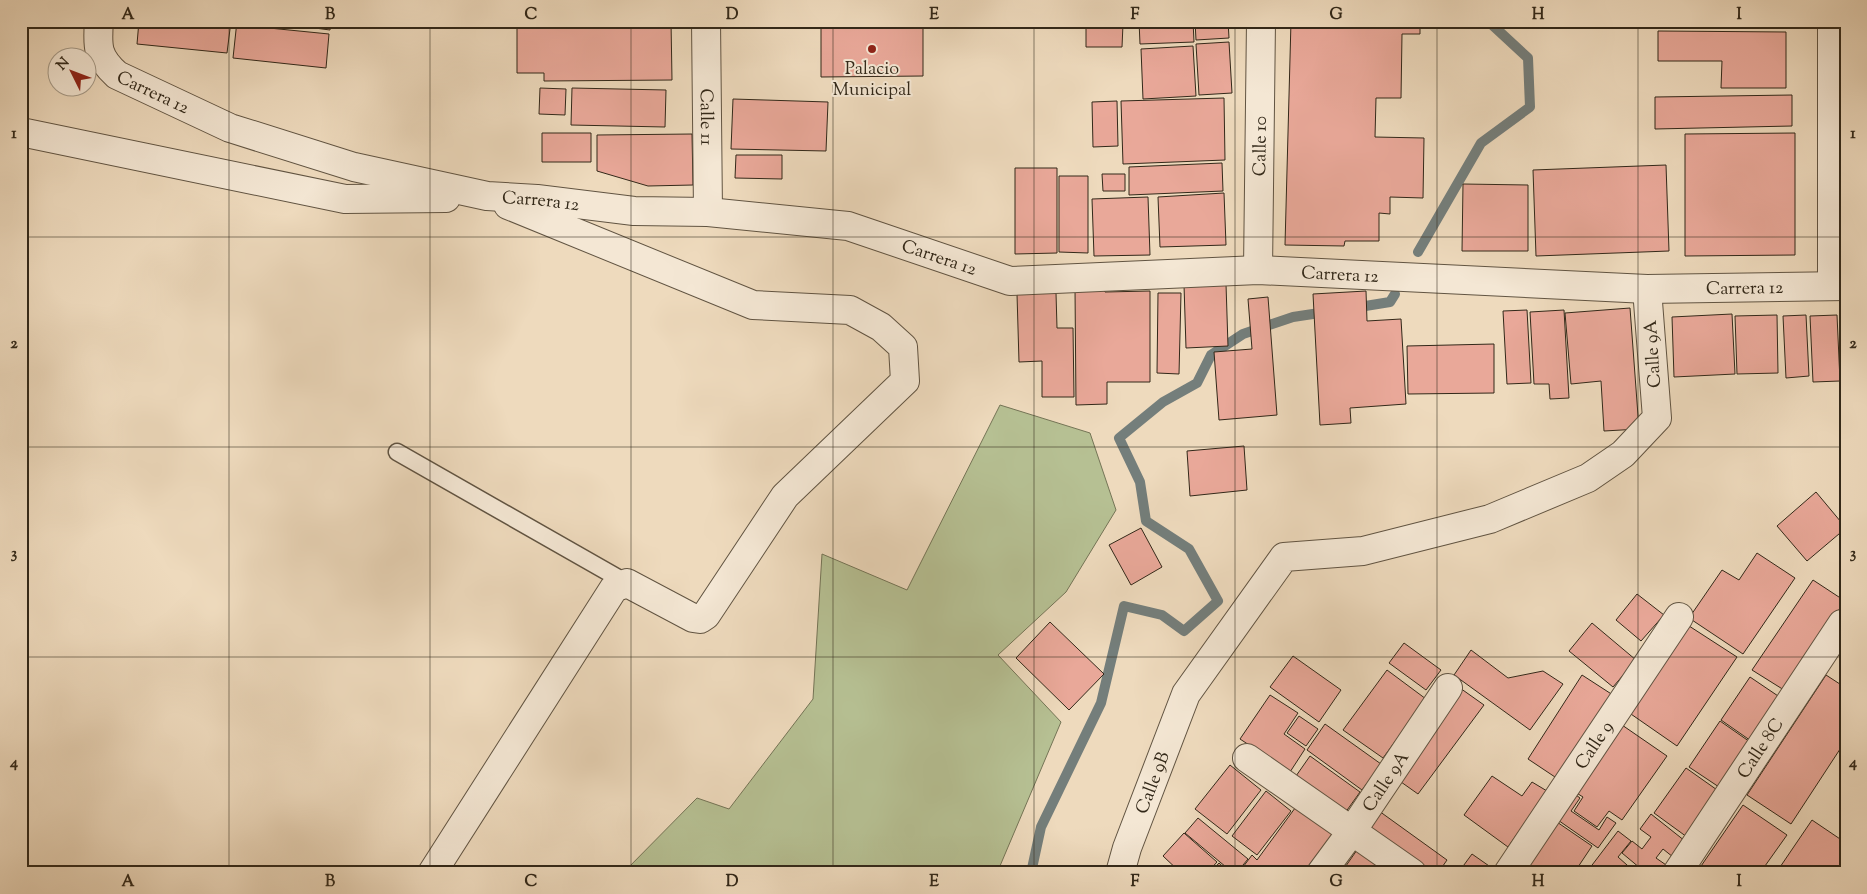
<svg xmlns="http://www.w3.org/2000/svg" width="1867" height="894" font-family="'Sorts Mill Goudy',serif">
<style>
.green{fill:#b6c093;stroke:#747456}
.lines{fill:none;stroke-linecap:round;stroke-linejoin:round}
.stream{stroke:#747e7b;stroke-width:10}
.building{fill:#e9a899;stroke:#322819}
.service-casing{stroke:#615442;stroke-width:19}
.minor-casing{stroke:#615442;stroke-width:30}
.service{stroke:#f4e7d4;stroke-width:16}
.minor{stroke:#f4e7d4;stroke-width:28}
.grid{fill:none;stroke:#322819;stroke-width:1;stroke-opacity:0.55}
.poi-dot{fill:#8f2418;stroke:#f4e7d4;stroke-width:2}
.labels{text-anchor:middle;stroke-width:4;stroke-linejoin:round;paint-order:stroke}
.poi-label{font-size:18px;fill:#322819;stroke:#f4e7d4}
.street-label{font-size:18px;fill:#322819;stroke:#f4e7d4}
.neatline{fill:none;stroke:#322819;stroke-width:2}
.grid-label{font-size:16px;text-anchor:middle;font-weight:bold;fill:#322819}
</style>
<rect width="100%" height="100%" fill="#eedabd"/>
<filter id="stains"><feTurbulence type="fractalNoise" baseFrequency=".004" numOctaves="4"/><feColorMatrix values="0 0 0 0 .2 0 0 0 0 .09 0 0 0 0 .02 0 0 0 .5 -.17"/></filter>
<radialGradient id="worn" r=".72"><stop offset=".6" stop-color="#630" stop-opacity="0"/><stop offset="1" stop-color="#630" stop-opacity=".3"/></radialGradient>
<path class="green" d="M1000 405 1090 433 1116 510 1066 592 998 655 1061 722 997 873H623L697 798 729 809 813 699 822 554 907 590Z"/>
<g class="lines">
<path class="stream" d="M1418 252 1481 143 1530 107 1528 58 1488 21
M1353 308 1390 302 1395 294
M1031 873 1041 827 1101 703 1124 606 1162 615 1184 631 1218 601 1189 549 1146 521 1140 482 1119 438 1163 402 1197 383 1211 355 1243 334 1293 317 1326 312"/>
</g>
<path class="building" d="M139 21H231L227 53 137 44Z
M237 21H260L259 27 329 34 326 68 233 58Z
M261 21H331L330 30Z
M332 21H357L356 27 332 24Z
M517 21H671L672 80 544 81V73H517Z
M776 21H809L810 27 776 28Z
M821 21H923V76L821 77Z
M1086 21H1132V23L1123 24 1122 47H1086Z
M1139 21H1193L1194 42 1140 44Z
M1195 21H1228L1229 38 1196 40Z
M1291 21H1420V34H1402L1401 98H1376L1375 137 1424 138 1423 198 1390 197V214L1379 213V241H1345L1344 246 1285 245Z
M1718 21H1784V27L1718 28Z
M1658 31 1786 32V88H1721L1722 61H1658Z
M1229 42 1232 93 1199 95 1196 44Z
M1193 46 1196 96 1143 99 1141 49Z
M540 88 566 89 565 115 539 114Z
M572 88 666 90 665 127 571 125Z
M1792 95V126L1655 129V97Z
M1224 98 1225 160 1123 164 1121 101Z
M733 99 828 102 826 151 731 149Z
M1117 101 1118 146 1093 147 1092 102Z
M542 133H591V162H542Z
M1795 133V255L1685 256V134Z
M692 134 693 185 648 186 597 171V135Z
M736 155H782V179L735 178Z
M1222 163 1223 191 1129 195V167Z
M1666 165 1669 251 1536 256 1533 170Z
M1015 168H1057V253L1015 254Z
M1102 174H1125V191H1103Z
M1059 176H1088V253L1059 252Z
M1463 184 1528 185V251H1462Z
M1224 193 1226 245 1160 247 1158 197Z
M1148 197 1150 255 1094 256 1092 199Z
M1226 284 1228 346 1186 348 1184 285Z
M1075 289H1104L1105 292 1150 291V382H1107V404L1076 405Z
M1366 291 1367 321 1401 319 1406 404 1350 408 1351 423 1320 425 1313 294Z
M1056 293 1057 328H1073L1074 397H1042V361L1019 362 1017 294Z
M1158 293H1181L1179 374 1157 373Z
M1268 297 1277 415 1219 420 1214 352 1252 349 1248 299Z
M1630 308 1639 429 1604 431 1601 381 1571 384 1565 313Z
M1527 310 1531 383 1507 384 1503 311Z
M1564 310 1569 398 1550 399 1549 384H1534L1530 312Z
M1841 312H1846V391H1843Z
M1732 314 1735 374 1674 377 1672 317Z
M1777 315 1778 373 1737 374 1735 316Z
M1806 315 1809 376 1786 378 1783 316Z
M1837 315 1840 381 1813 382 1810 316Z
M1494 344V393L1408 394 1407 346Z
M1244 446 1247 490 1190 496 1187 451Z
M1816 492 1846 528 1807 561 1777 526Z
M1141 528 1162 567 1131 585 1109 545Z
M1757 553 1795 578 1743 654 1689 618 1722 570 1739 580Z
M1813 580 1845 601 1784 690 1752 670Z
M1637 594 1664 615 1641 641 1616 620Z
M1050 622 1104 674 1069 710 1016 658Z
M1592 623 1636 660 1613 687 1569 651Z
M1686 624 1737 657 1677 746 1628 712Z
M1404 643 1441 670 1426 690 1389 663Z
M1471 650 1508 678 1543 671 1563 684 1530 730 1454 675Z
M1293 656 1341 690 1319 722 1270 687Z
M1387 670 1426 699 1383 758 1343 730Z
M1582 675 1616 697 1561 781 1528 759Z
M1826 675 1846 688V740L1791 824 1747 795Z
M1750 677 1784 700 1754 743 1721 720Z
M1460 688 1484 705 1418 794 1394 777Z
M1270 695 1298 713 1284 734 1305 749 1290 772 1240 739Z
M1299 716 1318 729 1306 746 1287 733Z
M1720 721 1753 744 1722 789 1689 767Z
M1325 724 1381 764 1362 790 1307 750Z
M1622 725 1667 756 1622 820 1609 811 1597 827 1574 811 1583 797 1575 792Z
M1310 756 1360 792 1345 813 1296 776Z
M1230 765 1261 790 1227 834 1195 809Z
M1686 768 1720 792 1687 837 1654 813Z
M1492 776 1522 796 1532 782 1547 791 1508 847 1464 815Z
M1266 791 1291 811 1257 855 1232 836Z
M1572 792 1580 798 1571 811 1599 830 1607 817 1616 823 1598 848 1555 818Z
M1298 804 1342 835 1315 873H1251L1243 867 1252 855 1257 860Z
M1743 805 1787 835 1760 873H1705L1699 869Z
M1379 811 1447 860 1438 873H1426L1366 830Z
M1651 814 1685 841 1673 857 1663 849 1656 858 1669 867 1664 873H1646L1622 853 1632 841 1642 849 1651 837 1640 829Z
M1198 818 1248 859 1238 871 1235 868 1232 872 1185 833Z
M1554 820 1592 846 1574 873H1541L1525 862Z
M1812 820 1846 843V873H1776Z
M1618 831 1631 841 1618 857 1636 873H1586Z
M1184 833 1217 862 1207 873H1181L1163 856Z
M1357 850 1380 867 1376 873H1341Z
M1472 854 1492 868 1489 873H1458Z
M1219 863 1230 873H1210Z"/>
<g class="lines">
<defs>
<path id="service" d="M397 452 627 583"/>
<g id="minor">
<path id="s1" d="M99 21C97 47 97 57 117 75L230 128 354 167 487 196 537 199 634 211 708 212 848 226 1010 281 1258 270 1647 289 1846 286"/>
<path id="s2" d="M706 21 708 212"/>
<path d="M1832 21V286"/>
<path d="M21 132 345 199 446 198"/>
<path id="s3" d="M1258 270 1261 21"/>
<path d="M1247 758 1412 873"/>
<path d="M432 873 614 588 627 583 693 618 700 619 706 615 785 496 905 381 903 347 881 327 850 310 753 305 508 205"/>
<path id="s4" d="M1120 873 1127 848 1186 694 1284 557 1363 551 1490 519 1588 478 1623 454 1657 418 1647 289"/>
<path id="s5" d="M1321 873 1352 831 1448 688"/>
<path id="s6" d="M1508 873 1679 617"/>
<path id="s7" d="M1677 873 1842 624"/>
</g>
</defs>
<use href="#service" class="service-casing"/>
<use href="#minor" class="minor-casing"/>
<use href="#service" class="service"/>
<use href="#minor" class="minor"/>
</g>
<path class="grid" d="M229 21V873M430 21V873M631 21V873M833 21V873M1034 21V873M1235 21V873M1437 21V873M1638 21V873M21 237H1846M21 447H1846M21 657H1846"/>
<circle class="poi-dot" cx="872" cy="49" r="5"/>
<g class="labels">
<g class="poi-label">
<text x="872" y="74">Palacio<tspan x="872" dy="21">Municipal</tspan></text>
</g>
<g class="street-label">
<text dy="6" stroke="none"><textPath href="#s1" startOffset="100">Carrera 12</textPath></text>
<text dy="6" stroke="none"><textPath href="#s2" startOffset="96">Calle 11</textPath></text>
<text dy="6" stroke="none"><textPath href="#s3" startOffset="124">Calle 10</textPath></text>
<text dy="6" stroke="none"><textPath href="#s1" startOffset="505">Carrera 12</textPath></text>
<text dy="6" stroke="none"><textPath href="#s1" startOffset="910">Carrera 12</textPath></text>
<text dy="6" stroke="none"><textPath href="#s1" startOffset="1315">Carrera 12</textPath></text>
<text dy="6" stroke="none"><textPath href="#s1" startOffset="1720">Carrera 12</textPath></text>
<text transform="translate(1652 354) rotate(-94)" y="6">Calle 9A</text>
<text dy="6" stroke="none"><textPath href="#s6" startOffset="154">Calle 9</textPath></text>
<text dy="6" stroke="none"><textPath href="#s7" startOffset="150">Calle 8C</textPath></text>
<text dy="6" stroke="none"><textPath href="#s5" startOffset="112">Calle 9A</textPath></text>
<text dy="6" stroke="none"><textPath href="#s4" startOffset="96">Calle 9B</textPath></text>
</g>
</g>
<rect width="1867" height="894" fill="none" stroke="#eedabd" stroke-width="55"/>
<g transform="translate(72 72) rotate(312)"><circle r="24" fill="#f4e7d4" stroke="#a69b89"/>
<path d="M0-4L9 19L0 12L-9 19Z" fill="#8f2418"/>
<text y="-8" font-size="14" font-weight="bold" text-anchor="middle" fill="#322819">N</text>
</g>
<rect x="28" y="28" width="1812" height="838" class="neatline"/>
<g class="grid-label">
<text x="128" y="19">A</text>
<text x="330" y="19">B</text>
<text x="531" y="19">C</text>
<text x="732" y="19">D</text>
<text x="934" y="19">E</text>
<text x="1135" y="19">F</text>
<text x="1336" y="19">G</text>
<text x="1538" y="19">H</text>
<text x="1739" y="19">I</text>
<text x="14" y="138">1</text>
<text x="1853" y="138">1</text>
<text x="14" y="348">2</text>
<text x="1853" y="348">2</text>
<text x="14" y="558">3</text>
<text x="1853" y="558">3</text>
<text x="14" y="767">4</text>
<text x="1853" y="767">4</text>
<text x="128" y="886">A</text>
<text x="330" y="886">B</text>
<text x="531" y="886">C</text>
<text x="732" y="886">D</text>
<text x="934" y="886">E</text>
<text x="1135" y="886">F</text>
<text x="1336" y="886">G</text>
<text x="1538" y="886">H</text>
<text x="1739" y="886">I</text>
</g>
<rect width="100%" height="100%" filter="url(#stains)"/>
<rect width="100%" height="100%" fill="url(#worn)"/>
</svg>
